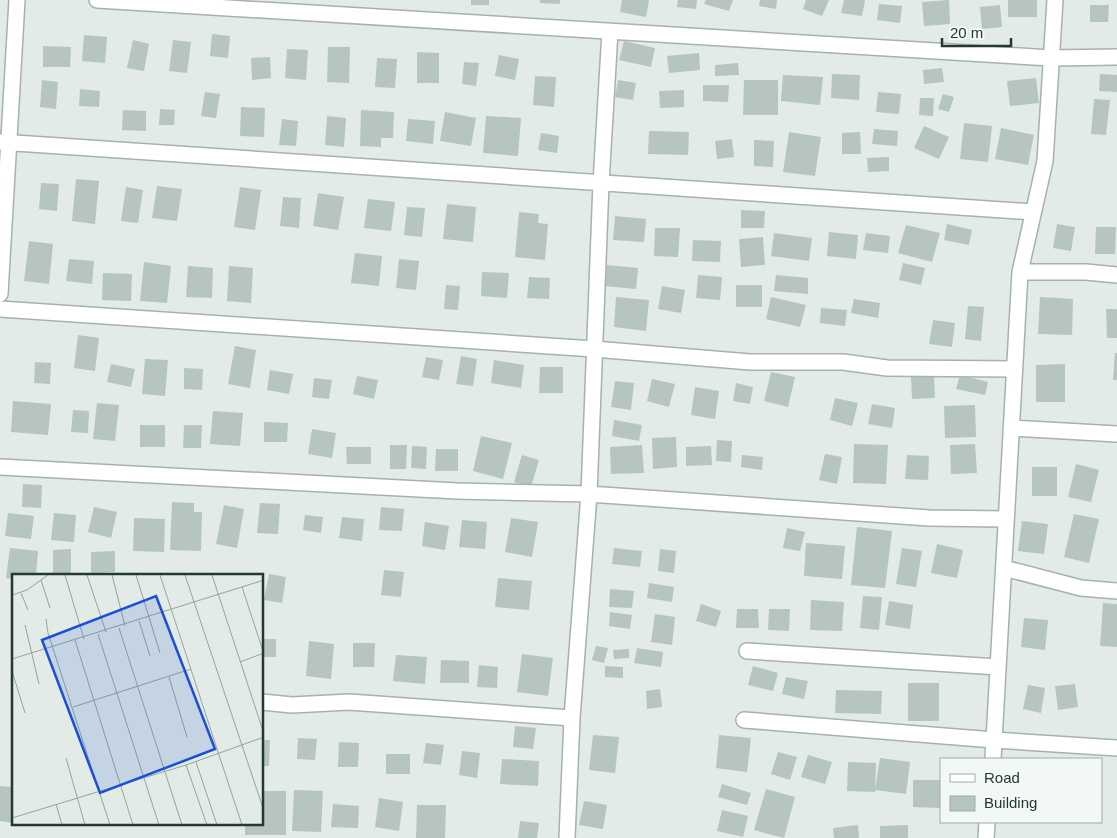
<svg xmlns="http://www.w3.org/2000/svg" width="1117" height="838" font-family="Helvetica,sans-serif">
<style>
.building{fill:#b7c5bf}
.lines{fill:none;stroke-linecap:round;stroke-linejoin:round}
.minor-casing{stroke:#a5b2ad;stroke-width:18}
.minor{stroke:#fff;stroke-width:15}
.inset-road{fill:none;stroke:#96a49e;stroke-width:1}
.view{fill:#1d4ed8;fill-opacity:0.15;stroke:#1d4ed8;stroke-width:2.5}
.inset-edge{fill:none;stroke:#233a33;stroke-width:2.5}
</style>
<rect width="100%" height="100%" fill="#e2ebe6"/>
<path class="building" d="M471 0H489V5H471Z
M540 0H560V4L540 3Z
M622 0H649L646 17 620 12Z
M678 0H697L696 9 677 7Z
M706 0H733L729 11 704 4Z
M760 0H777L776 9 759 6Z
M806 0H829L822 16 803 9Z
M844 0H865L862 16 841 13Z
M949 0 950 24 924 26 922 2Z
M1008 0H1037V17H1008Z
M879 4 902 6 900 23 877 20Z
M1000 5 1002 27 982 29 980 7Z
M1090 5H1109L1108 22H1090Z
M212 34 230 36 228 58 210 56Z
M84 35 107 37 105 63 82 61Z
M133 40 149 44 144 71 127 68Z
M173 40 191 42 187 73 169 71Z
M624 41 655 48 651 67 619 60Z
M43 46 71 47 70 67H43Z
M328 47H350L349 83 327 82Z
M287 49 308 50 306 80 285 78Z
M417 52 439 53V83H417Z
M699 53 700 70 669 73 667 56Z
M499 55 519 59 515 80 495 76Z
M270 57 271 78 252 80 251 58Z
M377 58 397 59 395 88 375 87Z
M464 62 479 63 476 86 462 84Z
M738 63 739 75 715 76V65Z
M942 68 944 82 924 84 923 70Z
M832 74 860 75 859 100 831 98Z
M1100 74 1117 75V92L1099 91Z
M783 75 823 77 820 105 781 101Z
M535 76 556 77 554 107 533 105Z
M1036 78 1039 103 1010 106 1007 81Z
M42 80 58 82 56 109 40 107Z
M618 80 636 83 633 100 615 97Z
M744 80H778V115H743Z
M703 85H729L728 102 703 101Z
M80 89 100 91 99 107 79 106Z
M684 90V107L660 108 659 91Z
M205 92 220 94 216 118 201 116Z
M878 92 901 94 899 114 876 112Z
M943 94 954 97 949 112 938 109Z
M920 98H934L933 116 919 115Z
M1094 99 1110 100 1106 135 1091 134Z
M241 107 265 108 264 137 240 136Z
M160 109 175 110 174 125H159Z
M123 110 146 111V131L122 130Z
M361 110 394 112 393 138H381V147L360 146Z
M445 112 476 118 471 146 440 141Z
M327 116 346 118 344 147 325 145Z
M486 116 521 118 518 156 483 153Z
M282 119 298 121 296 146 279 145Z
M408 119 435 121 433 144 406 141Z
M964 123 992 126 988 162 960 159Z
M924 126 949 137 939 159 914 148Z
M1001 128 1034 135 1028 165 995 159Z
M874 129 898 131 897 146 872 144Z
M649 131 689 132 688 155 648 154Z
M789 132 821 137 815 176 783 172Z
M860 132 861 154H842V133Z
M541 133 559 136 557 153 538 150Z
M732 139 734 157 717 159 715 141Z
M754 140 774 141 773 167 754 166Z
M889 157V171L868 172 867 158Z
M76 179 99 181 95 224 72 221Z
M41 183 59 184 57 211 39 209Z
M157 186 182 189 177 221 152 218Z
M126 187 143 190 138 223 121 221Z
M240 187 261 190 255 230 234 227Z
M318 193 344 197 338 230 313 226Z
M283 197 301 198 299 228 280 226Z
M368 199 395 202 391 231 364 228Z
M447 204 476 207 473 242 443 239Z
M407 207 425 208 422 237 404 235Z
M741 210 765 211 764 228H741Z
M519 212 539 214 538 223 548 224 545 260 515 257Z
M615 216 646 219 644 242 613 240Z
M947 224 972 230 969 245 944 240Z
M1057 224 1075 227 1071 251 1053 248Z
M906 225 940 233 932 262 898 253Z
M1096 227H1116L1115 254H1095Z
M655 228H680L678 257 654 256Z
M829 232 858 235 856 259 827 256Z
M774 233 812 238 809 261 771 256Z
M866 233 890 236 888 253 863 250Z
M763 237 765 265 741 267 739 239Z
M693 240 721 241 720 262 692 261Z
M29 241 53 244 49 284 24 281Z
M355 253 382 256 379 286 351 283Z
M69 259 94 261 92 284 66 281Z
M399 259 419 261 416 290 396 288Z
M144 262 171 266 167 303 140 301Z
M903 263 925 268 921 285 899 280Z
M607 265 638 268 636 289 605 286Z
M188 266 213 268 212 298 186 297Z
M229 266 253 268 251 303 227 301Z
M482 272 509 273 507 298 481 296Z
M103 273 132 274 131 301 102 300Z
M698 275 722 277 720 300 696 298Z
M776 275 808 278V294L774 291Z
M529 277 550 278 549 299 527 298Z
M446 285 460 286 458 310 444 309Z
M736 285H762V307H736Z
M662 286 685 290 681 313 658 309Z
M616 297 649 300 646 331 614 327Z
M771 297 806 305 800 327 766 319Z
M1040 297 1073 299 1072 335 1038 334Z
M854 299 880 303 878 318 851 313Z
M968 306 984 307 981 341 965 339Z
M821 308 847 310 845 326 820 323Z
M1106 309H1117V338H1107Z
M933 320 955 323 952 347 929 344Z
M78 335 99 338 95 371 74 368Z
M235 346 256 350 250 388 228 384Z
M1115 353H1117V380H1113Z
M461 356 477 359 473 386 456 384Z
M426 357 443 360 439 380 422 377Z
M145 359 168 360 165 396 142 394Z
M494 360 524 365 521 388 491 383Z
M35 362 51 363 50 384 34 383Z
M111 364 135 369 131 387 107 382Z
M1065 364V402H1036V365Z
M540 367H563V393H539Z
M184 368 203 369 202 390 184 389Z
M270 370 293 374 289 394 267 390Z
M771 372 795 377 788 407 764 401Z
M960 375 988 382 985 395 956 389Z
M357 376 378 380 374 399 353 394Z
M934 376 935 398 912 399 911 377Z
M314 378 332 380 329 399 312 397Z
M652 379 675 384 669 407 647 401Z
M615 381 634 383 631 410 611 407Z
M736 383 753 387 750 404 733 401Z
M695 387 719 391 715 419 691 415Z
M835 398 858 403 852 426 830 420Z
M13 401 51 404 48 435 11 432Z
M97 403 119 405 115 441 93 439Z
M872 404 895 408 892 428 868 424Z
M975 405 976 437 945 438 944 406Z
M73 410 89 411 88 433 71 432Z
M213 411 243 413 240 446 210 444Z
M614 420 642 425 639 441 612 436Z
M264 422 288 423 287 442H264Z
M140 425H165V447H140Z
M184 425H202L201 448H183Z
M312 429 336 433 332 458 308 454Z
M481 436 512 443 503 479 473 471Z
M676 437 677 467 653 469 652 438Z
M717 440 732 441 731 462 716 461Z
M854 444 888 445 886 484 853 483Z
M975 444 977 473 951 474 950 445Z
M390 445H407L406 469H390Z
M642 445 644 473 611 474 610 447Z
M412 446 427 447 426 469 411 468Z
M711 446 712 465 686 466V447Z
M346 447H371V464H347Z
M436 449H458V471H435Z
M825 454 842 457 837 484 819 480Z
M522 455 539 460 531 487 514 482Z
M742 455 763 457 762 470 741 467Z
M907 455 929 456 928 480 905 479Z
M1076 464 1099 470 1091 502 1068 497Z
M1032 467H1057V496H1032Z
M23 484 42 485 41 508 22 507Z
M172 502 194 503V512H202L201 551 170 550Z
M260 503 280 504 278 534 257 533Z
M224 505 244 509 237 548 216 544Z
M94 507 117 512 111 538 88 532Z
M381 507 404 509 402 531 379 530Z
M8 513 34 516 31 539 5 536Z
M54 513 76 515 74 542 51 540Z
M1074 514 1099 519 1089 563 1064 557Z
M305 515 323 517 321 533 303 530Z
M342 517 364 519 362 541 339 538Z
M134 518 165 519 164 552 133 551Z
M511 518 538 522 532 557 505 552Z
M462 520 487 522 485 549 459 547Z
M1022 521 1048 524 1044 554 1018 551Z
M425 522 449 526 445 550 422 546Z
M857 527 892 531 885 588 851 585Z
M787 528 805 532 800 551 783 548Z
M806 543 845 546 842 579 804 576Z
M937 544 963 550 957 578 931 573Z
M10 548 38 551 36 576H14V579L6 578Z
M614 548 642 551 640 567 612 564Z
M902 548 922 551 916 587 896 584Z
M71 549V573L53 574V550Z
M660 549 676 551 674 573 658 571Z
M115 551V572L91 573V552Z
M384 570 404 572 401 597 381 595Z
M269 574 286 577 282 603 264 600Z
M498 578 532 581 529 610 495 607Z
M649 583 674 587 672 602 647 598Z
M610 589 634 591 632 608 609 607Z
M863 596 882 597 879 630 860 628Z
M811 600 844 602 842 631 810 630Z
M889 601 913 605 910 629 885 625Z
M1103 603 1117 604V647L1100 646Z
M701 604 721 611 716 627 696 621Z
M737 609H758L759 628H736Z
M769 609H790L789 631 768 630Z
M610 612 632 615 630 629 609 626Z
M655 614 675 617 672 645 651 642Z
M1024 618 1048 620 1045 650 1021 647Z
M262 639H276V657H262Z
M309 641 334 644 331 679 306 676Z
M353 643H375L374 667H353Z
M596 646 608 648 604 663 592 660Z
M637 648 663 652 661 667 634 663Z
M629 649V658L614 659 613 650Z
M522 654 553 658 548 696 517 692Z
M396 655 427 657 425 684 393 681Z
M441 660 469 661V683H440Z
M479 665 498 667 497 688 477 687Z
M605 666 623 667V678L605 677Z
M753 666 778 673 773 691 748 685Z
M786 677 808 681 804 699 782 694Z
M908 683H939V721H908Z
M1075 684 1078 707 1058 710 1055 686Z
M1028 685 1045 688 1041 713 1023 709Z
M660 689 662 707 647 709 646 691Z
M836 690 882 691 881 714 835 713Z
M515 726 536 728 533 749 513 747Z
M593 735 619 737 615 773 589 770Z
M719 735 751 738 747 772 716 768Z
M298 738 317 739 315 760 297 759Z
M262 740H270L269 766H262Z
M339 742 359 743 358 767H338Z
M426 743 444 745 441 765 423 763Z
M462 751 480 753 477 778 459 775Z
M778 752 797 757 790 780 771 774Z
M386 754H410V774H386Z
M808 755 832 762 825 784 801 777Z
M880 758 910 762 906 794 875 790Z
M502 759 539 761 538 786 500 784Z
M848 762 876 763 875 792 847 791Z
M913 780H941V808L913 807Z
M722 784 751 793 747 805 718 797Z
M0 786 14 787V823L0 821Z
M766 789 795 797 784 838 754 830Z
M294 790 323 791 321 832 292 831Z
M262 791H286V835H245V824H262Z
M379 798 403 802 399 831 375 827Z
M584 801 607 805 603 829 579 825Z
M333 804 359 806 358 828 331 827Z
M417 805H446L445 838H416Z
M722 810 748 816 743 837 717 831Z
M520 821 539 823 537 838H518Z
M858 825 859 838H834L833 828Z
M908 825V838H880V826Z"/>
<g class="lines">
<defs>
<path id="minor" d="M97 0 1051 58 1117 57
M0 142 1033 212
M1020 272H1086L1117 275
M0 294 17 0
M0 309 594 349 750 362H843L887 368 1014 369
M1011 428 1117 434
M0 467 457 491 589 494 929 518 1006 519
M1004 568 1081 588 1117 591
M747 651 998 667
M262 702 292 705 349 702 572 718
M744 720 994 740 1117 748
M993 759 1020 272 1045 161 1055 0
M567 838 572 718 589 494 601 183 610 31
M986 838 987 822"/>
</defs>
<use href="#minor" class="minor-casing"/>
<use href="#minor" class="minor"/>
</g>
<g transform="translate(12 574)">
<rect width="251" height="251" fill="#e2ebe6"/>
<path class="inset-road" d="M53 1 72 65M75 1 94 58M100 1 113 52M124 1 148 79M148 1 230 251M173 1 252 237M200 1 252 160M29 6 38 34M230 13 252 80M9 19 16 36M0 21 15 16 36 1M34 45 36 59 98 251M127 47 138 82M13 51 27 110M107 54 170 251M86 60 147 251M63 66 121 251M0 85 252 6M228 88 252 79M0 97 13 139M157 103 175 163M61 133 179 95M54 184 73 251M184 188 205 251M174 191 195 251M44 230 50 251M0 244 174 191 252 163"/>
<path class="view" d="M144 22 203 175 88 219 30 66Z"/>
<rect width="251" height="251" class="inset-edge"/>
</g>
<rect x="940" y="758" width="162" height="65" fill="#f2f8f4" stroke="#9faca7"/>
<rect x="950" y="774" width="25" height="8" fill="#ffffff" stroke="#9faca7"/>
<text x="984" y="783" font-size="15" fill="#233a33">Road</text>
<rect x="950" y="796" width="25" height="15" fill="#b7c5bf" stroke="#9faca7"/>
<text x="984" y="808" font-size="15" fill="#233a33">Building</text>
<path d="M942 38v8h69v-8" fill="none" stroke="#233a33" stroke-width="2.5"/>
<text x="950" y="38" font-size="15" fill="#233a33" stroke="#f2f8f4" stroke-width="4" paint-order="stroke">20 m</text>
</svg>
